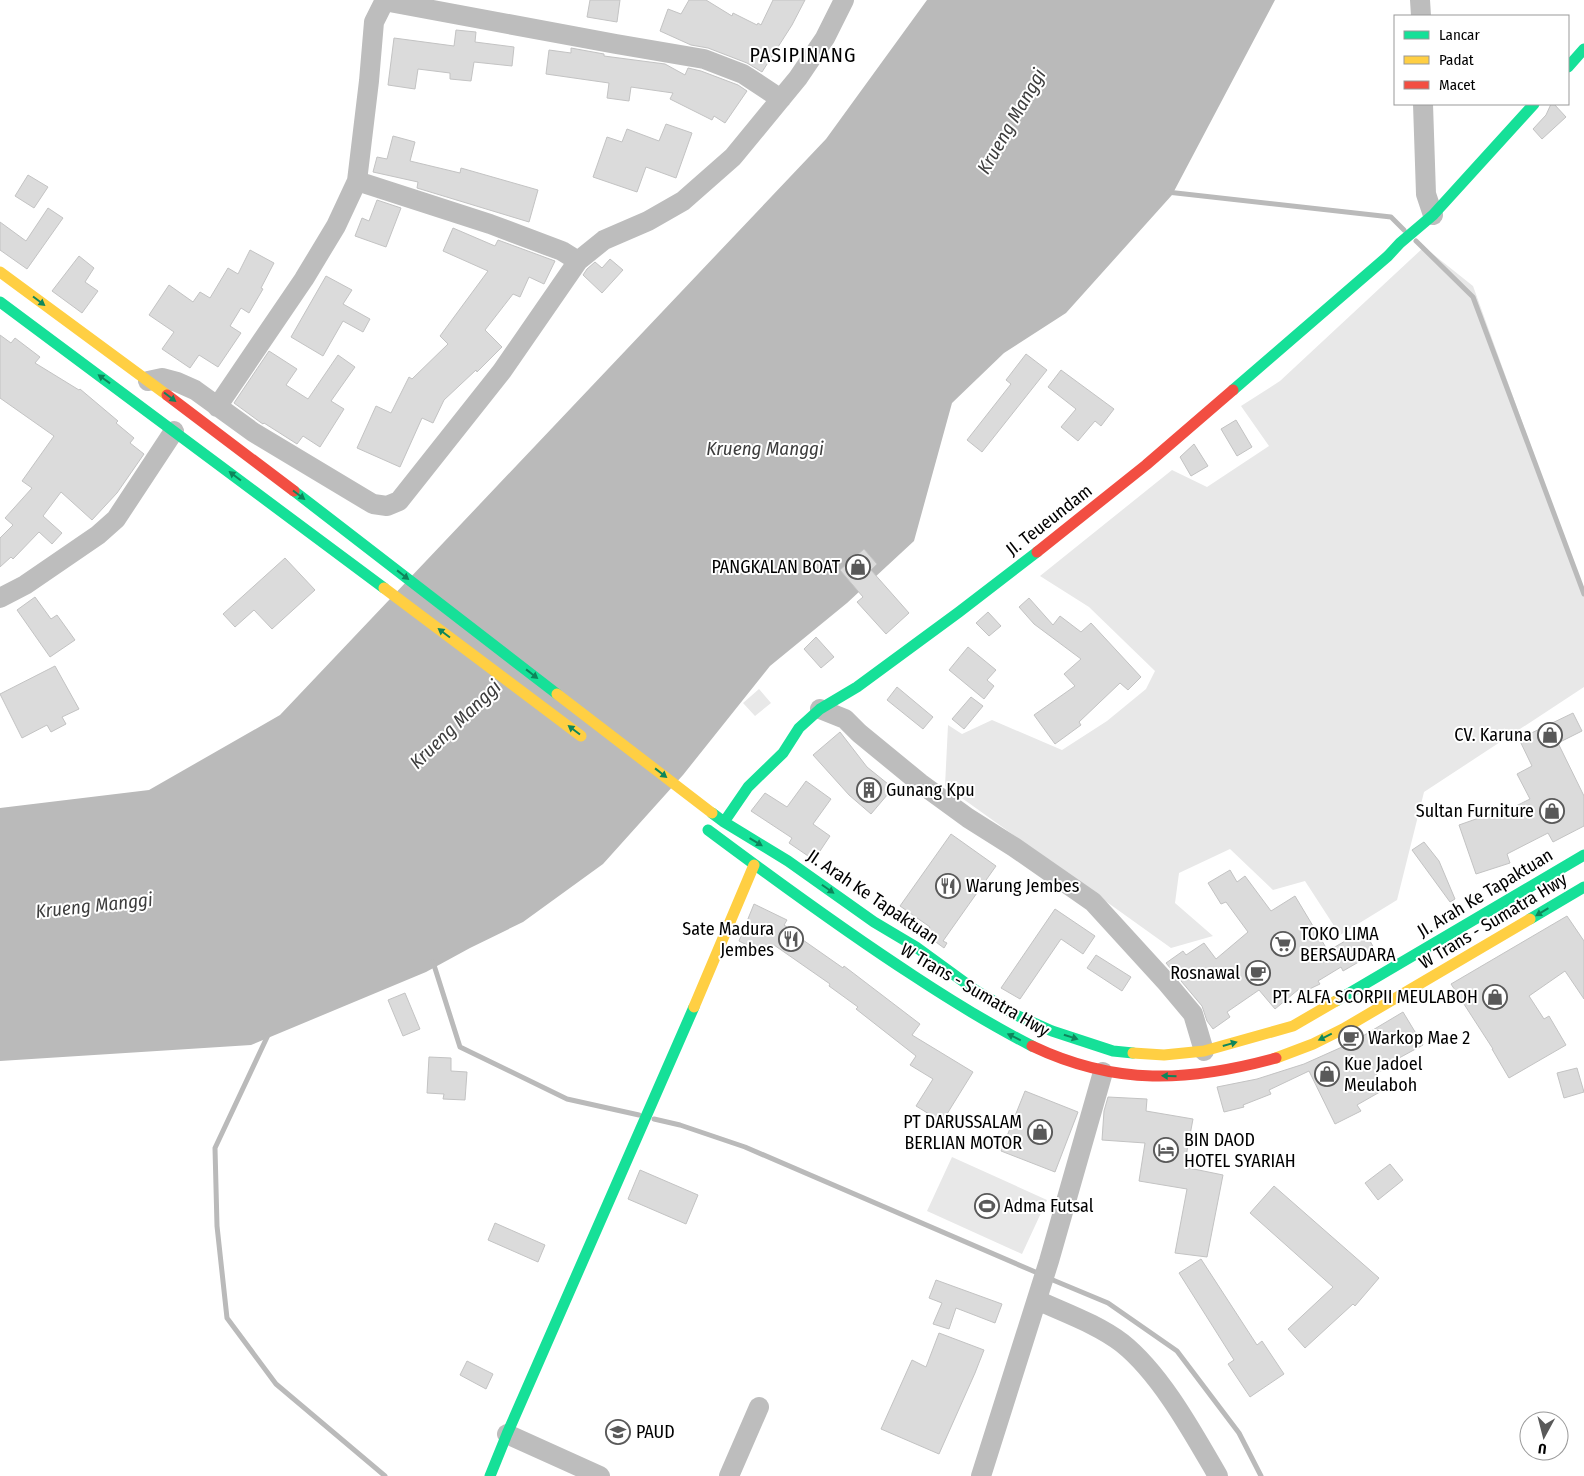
<svg xmlns="http://www.w3.org/2000/svg" width="1584" height="1476" font-family="'Fira Sans Condensed',sans-serif">
<style>
.green{fill:#e8e8e8}
.water{fill:#bababa}
.lines{fill:none;stroke-linecap:round;stroke-linejoin:round}
.stream{stroke:#bababa;stroke-width:5}
.building{fill:#dbdbdb;stroke:#c3c3c3}
.street{stroke:#bdbdbd;stroke-width:20}
.fast{stroke:#16e098;stroke-width:11}
.slow{stroke:#ffcf43;stroke-width:11}
.jam{stroke:#f24e42;stroke-width:11}
.oneway{fill:#0d865b}
.labels{text-anchor:middle;stroke-width:4;stroke-linejoin:round;paint-order:stroke}
.street-label{font-size:18px;fill:#000;stroke:#fff}
.poi-label{font-size:18px;fill:#000;stroke:#fff;text-anchor:start}
.water-label{font-size:19px;font-style:italic;fill:#3d3d3d;stroke:#fff}
.quarter-label{font-size:20px;letter-spacing:1px;fill:#000;stroke:#fff}
</style>
<rect width="100%" height="100%" fill="#fff"/>
<path class="green" d="M1424 247 1473 286 1584 593V687L1424 792 1397 900 1340 935 1305 881 1273 890 1230 849 1179 873 1175 903 1213 936 1171 948 945 786 948 725 962 734 992 720 1062 750 1107 721 1146 689 1155 671 1089 607 1040 576 1172 470 1207 487 1269 446 1241 406 1280 381Z
M759 689 771 703 755 716 743 703Z
M952 1157 1047 1200 1022 1254 927 1211Z"/>
<path class="water" d="M927 0H1275L1172 195 1066 313 1004 353 952 403 914 541 847 603 770 666 683 775 603 864 523 922 470 948 426 972 251 1045 0 1061V808L149 790 280 715 826 139Z"/>
<g class="lines">
<path class="stream" d="M1167 192 1391 217 1404 230
M1416 241 1473 297 1584 594
M433 962 460 1047 567 1099 639 1115
M269 1033 215 1148 217 1226 227 1318 276 1384 385 1476
M654 1119 680 1125 745 1147 1040 1274
M1048 1278 1108 1303 1177 1351 1239 1433 1261 1476"/>
</g>
<path class="building" d="M590 0H620L617 22 587 17Z
M689 0H706L732 16 733 13 757 25 758 23 761 25 773 0H805L792 25 762 72 747 63 708 48 691 45 660 31 668 9 681 14Z
M456 30 476 32 475 42 514 47 512 66 474 62 471 81 450 79V73L418 69 415 89 388 85 394 38 454 46Z
M571 48 604 54V56L665 64 685 75 688 68 701 71 738 85 747 91 725 123 714 116 712 120 670 99 673 93 631 87 629 101 607 98 609 83 546 74 549 50 571 53Z
M1551 104H1554L1566 117 1542 139 1533 129 1546 115Z
M666 124 692 133 676 178 646 167 637 192 593 177 607 137 622 142 627 129 659 141Z
M393 136 415 142 410 161 460 173 461 168 538 190 529 222 417 188 418 182 373 172 377 157 387 159Z
M28 175 48 187 34 208 15 196Z
M377 200 401 208 386 247 355 236 362 218 369 221Z
M48 208 63 218 27 269 0 250V222L26 241Z
M453 228 495 246 498 240 555 261 544 284 529 277 520 297 513 294 485 330 502 347 477 372 476 370 444 400 433 423 422 418 400 467 357 448 376 406 391 413 409 377 412 379 448 344 440 336 488 271 443 251Z
M250 250 274 263 261 288 263 289 249 313 241 308 230 326 241 333 218 367 199 355 190 368 162 349 174 332 149 315 169 285 193 302 200 292 210 298 228 268 238 274Z
M79 256 94 268 85 282 98 291 82 313 52 291Z
M610 259 623 270 602 293 583 275 587 269 595 262 602 268Z
M326 276 352 290 343 304 370 319 363 332 343 321 323 356 291 337Z
M0 335 11 343 15 338 40 357 35 363 79 390 80 389 118 421 116 423 134 438 130 443 144 454 117 493 92 520 61 492 43 516 62 533 52 544 39 532 13 559 11 557 0 567V538L13 525 5 518 32 488 22 481 54 436 0 398Z
M269 351 297 369 286 385 308 399 338 355 355 367 331 401 344 409 320 447 303 436 297 444 264 423 263 424 260 422 234 403Z
M1026 354 1047 370 982 452 967 440 1011 384 1006 380Z
M1061 370 1114 409 1101 426 1095 421 1078 441 1061 427 1076 409 1048 387Z
M1236 420 1252 447 1237 456 1221 429Z
M1194 444 1208 466 1191 476 1180 457Z
M864 549 877 564 871 570 909 613 886 634 857 602 863 597 840 570Z
M285 558 315 590 272 629 254 610 235 627 223 614Z
M35 597 51 619 57 615 75 640 50 657 17 610Z
M1029 598 1053 625 1060 616 1081 632 1091 623 1141 677 1128 690 1120 683 1079 722 1081 725 1055 744 1034 715 1075 686 1064 674 1081 659 1034 624 1019 607Z
M988 612 1001 626 989 636 976 623Z
M816 637 834 657 821 668 804 649Z
M968 647 996 670 987 680 994 686 984 699 949 670Z
M55 666 79 709 62 717 66 724 51 732 47 725 22 738 0 694Z
M897 687 933 717 923 729 887 700Z
M971 697 983 706 964 729 952 719Z
M1573 713 1582 731 1558 743 1584 796V826L1553 842 1548 833 1507 854 1510 863 1476 874 1459 825 1493 813 1494 817 1530 799 1517 774 1532 766 1519 739Z
M840 732 867 767 893 788 871 814 849 795 813 755Z
M806 781 831 799 813 824 830 836 814 860 789 843 792 838 751 811 765 793 787 807Z
M951 834 996 866 943 941 947 943 944 948 925 934 930 927 900 906Z
M1424 842 1439 861 1455 899 1450 902 1412 850Z
M1230 870 1237 882 1245 876 1271 911 1295 896 1328 951 1364 930 1376 952 1343 971 1341 967 1318 981 1320 984 1301 993 1299 989 1275 1009 1259 990 1227 1012 1230 1017 1213 1029 1207 1021 1202 1006 1166 963 1183 951 1186 955 1204 943 1216 959 1248 932 1226 902 1221 904 1208 883Z
M754 904 787 920 784 925 804 939 803 940 843 968 844 966 920 1024 912 1035 973 1072 942 1122 916 1106 933 1079 910 1065 916 1056 856 1009 858 1007 829 986 830 984 774 945 769 956 739 941Z
M1055 909 1095 936 1083 954 1061 939 1020 999 1001 988Z
M1567 916 1584 941V999L1565 971 1529 996 1544 1019 1549 1016 1566 1045 1509 1078 1492 1049H1493L1451 984Z
M1096 955 1131 977 1122 991 1087 968Z
M405 993 420 1029 403 1036 388 1000Z
M1403 1012 1423 1045 1388 1064 1389 1066 1376 1074 1385 1089 1357 1105 1361 1111 1335 1124 1309 1071 1269 1090 1271 1094 1243 1105 1244 1107 1224 1112 1217 1087 1257 1079 1304 1064 1351 1043Z
M429 1057 451 1058V1071L467 1072 465 1100 443 1099 444 1094 427 1093Z
M1577 1068 1584 1092 1564 1098 1557 1073Z
M1025 1091 1078 1112 1055 1172 1001 1151Z
M1108 1097 1147 1099 1146 1111 1193 1119 1184 1167 1223 1175 1207 1257 1175 1253 1187 1189 1139 1181 1145 1143 1102 1140 1104 1111Z
M1390 1164 1403 1180 1378 1200 1365 1183Z
M640 1170 698 1195 686 1224 628 1199Z
M1274 1186 1379 1278 1355 1306 1353 1304 1305 1348 1288 1329 1333 1287 1250 1213Z
M495 1223 545 1245 538 1262 488 1240Z
M1201 1259 1257 1345 1262 1341 1284 1374 1250 1397 1228 1364 1234 1360 1179 1273Z
M936 1280 1002 1304 995 1323 956 1308 949 1329 933 1324 942 1303 929 1298Z
M939 1333 984 1350 975 1373 939 1454 881 1429 912 1360 926 1367Z
M467 1361 493 1374 486 1389 460 1375Z"/>
<g class="lines">
<path class="street" d="M1420 0 1421 16
M384 1 616 44 704 59 743 74 781 99
M1423 104 1426 194 1433 215
M357 181 490 224 562 251 578 261
M148 381 162 378 177 382 195 390 253 432 373 504 387 506 399 501 502 371 578 261 604 240 648 221 683 201 733 157 798 78 825 38 844 0
M217 407 304 279 336 226 357 181 369 81 374 22 385 0
M0 598 25 585 98 535 116 519 174 431
M820 709 845 719 859 733 920 783 968 818 1014 847 1093 902 1167 983 1193 1014 1204 1051
M1037 1300C1065 1313 1097 1324 1122 1343 1161 1374 1193 1433 1218 1476
M507 1434 600 1476
M729 1476 759 1407
M981 1476 1049 1261 1103 1072"/>
<path class="fast" d="M1568 67 1584 49
M0 302 384 588
M1233 390 1388 256 1400 243 1433 215 1534 104
M294 491 557 694
M712 813 724 822 788 861 874 922 916 947 975 990 1016 1015 1052 1031 1113 1051 1133 1053
M724 822 748 787 783 753 799 728 820 709 857 687 959 612 1037 552
M708 830C775 880 843 930 914 976 952 1001 991 1025 1032 1046
M1530 919 1584 887
M1336 1001 1584 855
M490 1476 507 1434 694 1007"/>
<path class="slow" d="M0 272 167 395
M384 588 581 736
M557 694 712 813
M694 1007 754 865
M1133 1053 1164 1055 1204 1051 1293 1026 1336 1001
M1276 1058 1313 1044 1343 1029 1530 919"/>
<path class="jam" d="M167 395 294 491
M1037 552 1146 465 1233 390
M1032 1046C1116 1086 1188 1082 1276 1058"/>
</g>
<defs><path id="oneway-solid" d="M-6-.8H1V-3.2L6.5 0L1 3.2V.8H-6Z" transform="scale(1.25)"/></defs>
<g class="oneway">
<use href="#oneway-solid" transform="translate(39 301) rotate(37)"/>
<use href="#oneway-solid" transform="translate(104 379) rotate(-144)"/>
<use href="#oneway-solid" transform="translate(170 397) rotate(37)"/>
<use href="#oneway-solid" transform="translate(235 476) rotate(-143)"/>
<use href="#oneway-solid" transform="translate(299 495) rotate(37)"/>
<use href="#oneway-solid" transform="translate(403 575) rotate(38)"/>
<use href="#oneway-solid" transform="translate(444 633) rotate(-143)"/>
<use href="#oneway-solid" transform="translate(532 674) rotate(38)"/>
<use href="#oneway-solid" transform="translate(574 730) rotate(-143)"/>
<use href="#oneway-solid" transform="translate(661 773) rotate(38)"/>
<use href="#oneway-solid" transform="translate(756 842) rotate(31)"/>
<use href="#oneway-solid" transform="translate(828 889) rotate(35)"/>
<use href="#oneway-solid" transform="translate(1542 912) rotate(149)"/>
<use href="#oneway-solid" transform="translate(1014 1037) rotate(-154)"/>
<use href="#oneway-solid" transform="translate(1071 1037) rotate(18)"/>
<use href="#oneway-solid" transform="translate(1325 1037) rotate(154)"/>
<use href="#oneway-solid" transform="translate(1230 1044) rotate(-16)"/>
<use href="#oneway-solid" transform="translate(1169 1076) rotate(-179)"/>
</g>
<defs>
<symbol id="shop-ring" viewBox="-11 -11 22 22"><circle r="9.5" fill="#fff" stroke="#595959" stroke-width="1.5"/><path d="M-5-2.5h2.3a2.7 3.5 0 0 1 5.4 0H5L5.5 6h-11ZM-1.5-2.5h3a1.5 2.3 0 0 0-3 0Z" fill="#595959"/></symbol>
<symbol id="building-ring" viewBox="-11 -11 22 22"><circle r="9.5" fill="#fff" stroke="#595959" stroke-width="1.5"/><path d="M-4-6H4V6H1V3H-1V6H-4ZM-2.5-4.3h1.7v1.8h-1.7ZM.8-4.3h1.7v1.8H.8ZM-2.5-1h1.7V.8h-1.7ZM.8-1h1.7V.8H.8Z" fill="#595959"/></symbol>
<symbol id="restaurant-ring" viewBox="-11 -11 22 22"><circle r="9.5" fill="#fff" stroke="#595959" stroke-width="1.5"/><path d="M-5-6h1v4h1v-4h1v4h1v-4h1v5L-1.5 .5V6h-2V.5L-5-1ZM5-6V6H3V1.5H1.5Q1.5-4 5-6Z" fill="#595959"/></symbol>
<symbol id="supermarket-ring" viewBox="-11 -11 22 22"><circle r="9.5" fill="#fff" stroke="#595959" stroke-width="1.5"/><path d="M-6-5.5h2.5l.6 2H6L4.5 2H-2.5L-4.4-4H-6ZM-1.5 3.2a1.3 1.3 0 1 0 .1 0ZM3 3.2a1.3 1.3 0 1 0 .1 0Z" fill="#595959"/></symbol>
<symbol id="cafe-ring" viewBox="-11 -11 22 22"><circle r="9.5" fill="#fff" stroke="#595959" stroke-width="1.5"/><path d="M-5.5-4.5H6V0H3Q3 3.5 0 3.5H-2.5Q-5.5 3.5-5.5 0ZM3-3.2v2h1.7v-2ZM-6 4.5H4V6H-6Z" fill="#595959"/></symbol>
<symbol id="hotel-ring" viewBox="-11 -11 22 22"><circle r="9.5" fill="#fff" stroke="#595959" stroke-width="1.5"/><path d="M-6-4.5h1.5V1H6V5H4.5V3h-9V5H-6ZM-4 0a1.8 1.8 0 1 1 3.6 0ZM.5 0V-2.5h3Q6-2.5 6 0Z" fill="#595959"/></symbol>
<symbol id="stadium-ring" viewBox="-11 -11 22 22"><circle r="9.5" fill="#fff" stroke="#595959" stroke-width="1.5"/><path d="M0-5a6.5 5 0 1 0 0 10a6.5 5 0 1 0 0-10ZM-3.5-1.8h7v3.6h-7Z" fill="#595959"/></symbol>
<symbol id="school-ring" viewBox="-11 -11 22 22"><circle r="9.5" fill="#fff" stroke="#595959" stroke-width="1.5"/><path d="M0-5L7-2L0 1L-7-2ZM-4 1L0 2.5L4 1V4Q0 6-4 4Z" fill="#595959"/></symbol>
</defs>
<g fill-rule="evenodd">
<use href="#shop-ring" x="844" y="553" width="28" height="28"/>
<use href="#shop-ring" x="1536" y="721" width="28" height="28"/>
<use href="#building-ring" x="855" y="776" width="28" height="28"/>
<use href="#shop-ring" x="1538" y="797" width="28" height="28"/>
<use href="#restaurant-ring" x="934" y="872" width="28" height="28"/>
<use href="#restaurant-ring" x="777" y="925" width="28" height="28"/>
<use href="#supermarket-ring" x="1269" y="930" width="28" height="28"/>
<use href="#cafe-ring" x="1244" y="959" width="28" height="28"/>
<use href="#shop-ring" x="1481" y="983" width="28" height="28"/>
<use href="#cafe-ring" x="1337" y="1024" width="28" height="28"/>
<use href="#shop-ring" x="1313" y="1060" width="28" height="28"/>
<use href="#shop-ring" x="1026" y="1118" width="28" height="28"/>
<use href="#hotel-ring" x="1152" y="1136" width="28" height="28"/>
<use href="#stadium-ring" x="973" y="1192" width="28" height="28"/>
<use href="#school-ring" x="604" y="1418" width="28" height="28"/>
</g>
<g class="labels">
<g class="street-label">
<text transform="translate(1049 520) rotate(-38)" y="6">JI. Teueundam</text>
<text transform="translate(1485 893) rotate(-31)" y="6">JI. Arah Ke Tapaktuan</text>
<text transform="translate(873 897) rotate(34)" y="6">JI. Arah Ke Tapaktuan</text>
<text transform="translate(1493 921) rotate(-31)" y="6">W Trans - Sumatra Hwy</text>
<text transform="translate(975 990) rotate(30)" y="6">W Trans - Sumatra Hwy</text>
</g>
<g class="poi-label">
<text x="840" y="573" text-anchor="end">PANGKALAN BOAT</text>
<text x="1532" y="741" text-anchor="end">CV. Karuna</text>
<text x="886" y="796">Gunang Kpu</text>
<text x="1534" y="817" text-anchor="end">Sultan Furniture</text>
<text x="966" y="892">Warung Jembes</text>
<text x="774" y="935" text-anchor="end">Sate Madura<tspan x="774" dy="21">Jembes</tspan></text>
<text x="1300" y="940">TOKO LIMA<tspan x="1300" dy="21">BERSAUDARA</tspan></text>
<text x="1240" y="979" text-anchor="end">Rosnawal</text>
<text x="1478" y="1003" text-anchor="end">PT. ALFA SCORPII MEULABOH</text>
<text x="1368" y="1044">Warkop Mae 2</text>
<text x="1344" y="1070">Kue Jadoel<tspan x="1344" dy="21">Meulaboh</tspan></text>
<text x="1022" y="1128" text-anchor="end">PT DARUSSALAM<tspan x="1022" dy="21">BERLIAN MOTOR</tspan></text>
<text x="1184" y="1146">BIN DAOD<tspan x="1184" dy="21">HOTEL SYARIAH</tspan></text>
<text x="1004" y="1212">Adma Futsal</text>
<text x="636" y="1438">PAUD</text>
</g>
<g class="water-label">
<text transform="translate(1011 121) rotate(-60)" y="7">Krueng Manggi</text>
<text x="765" y="455">Krueng Manggi</text>
<text transform="translate(455 724) rotate(-44)" y="7">Krueng Manggi</text>
<text transform="translate(94 905) rotate(-6)" y="7">Krueng Manggi</text>
</g>
<g class="quarter-label">
<text x="803" y="62">PASIPINANG</text>
</g>
</g>
<rect x="1394" y="15" width="175" height="90" fill="#ffffff" stroke="#999999"/>
<rect x="1404" y="31" width="25" height="8" fill="#16e098" stroke="#999999"/>
<text x="1439" y="40" font-size="15" fill="#000000">Lancar</text>
<rect x="1404" y="56" width="25" height="8" fill="#ffcf43" stroke="#999999"/>
<text x="1439" y="65" font-size="15" fill="#000000">Padat</text>
<rect x="1404" y="81" width="25" height="8" fill="#f24e42" stroke="#999999"/>
<text x="1439" y="90" font-size="15" fill="#000000">Macet</text>
<g transform="translate(1544 1436) rotate(187)"><circle r="24" fill="#ffffff" stroke="#999999"/>
<path d="M0-4L9 19L0 12L-9 19Z" fill="#595959"/>
<text y="-8" font-size="14" font-weight="bold" text-anchor="middle" fill="#000000">U</text>
</g>
</svg>
